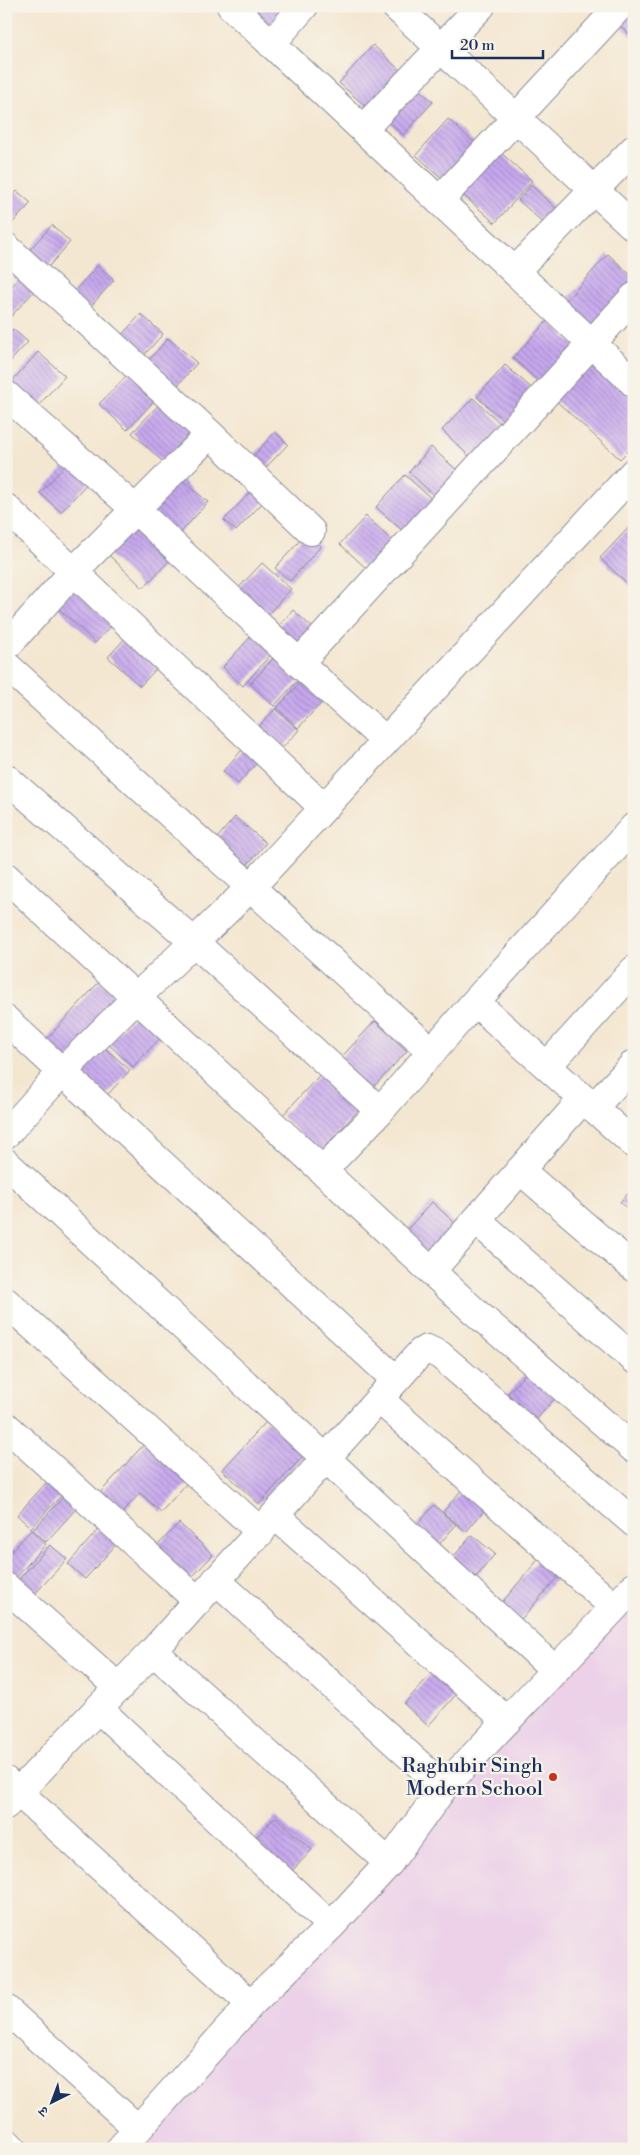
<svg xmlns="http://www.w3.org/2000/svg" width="640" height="2155" font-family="'Libre Bodoni','Noto Serif Devanagari',serif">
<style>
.built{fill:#ecd1e9}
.building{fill:url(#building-back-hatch)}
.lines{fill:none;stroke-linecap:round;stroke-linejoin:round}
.minor-casing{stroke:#888b98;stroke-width:30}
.minor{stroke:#fff;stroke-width:28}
.poi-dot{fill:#c8321e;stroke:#f7f3e8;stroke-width:2}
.labels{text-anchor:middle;stroke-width:4.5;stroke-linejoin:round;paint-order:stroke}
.poi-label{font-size:20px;fill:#1b2f5e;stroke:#f7f3e8;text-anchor:end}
</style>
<defs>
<pattern id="building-back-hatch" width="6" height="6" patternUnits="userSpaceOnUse" patternTransform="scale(1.25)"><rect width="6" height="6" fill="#c7a8ee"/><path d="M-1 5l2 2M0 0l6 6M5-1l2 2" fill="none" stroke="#a189c4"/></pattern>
</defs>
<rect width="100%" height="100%" fill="#f7f3e8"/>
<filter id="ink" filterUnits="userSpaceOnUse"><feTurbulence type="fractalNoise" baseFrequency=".02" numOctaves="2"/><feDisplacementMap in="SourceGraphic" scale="10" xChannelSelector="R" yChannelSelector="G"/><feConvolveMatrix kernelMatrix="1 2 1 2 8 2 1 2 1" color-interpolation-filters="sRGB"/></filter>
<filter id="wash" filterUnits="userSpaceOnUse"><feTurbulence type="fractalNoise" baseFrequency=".0096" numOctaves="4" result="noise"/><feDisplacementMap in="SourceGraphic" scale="20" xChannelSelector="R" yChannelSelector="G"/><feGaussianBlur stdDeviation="1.12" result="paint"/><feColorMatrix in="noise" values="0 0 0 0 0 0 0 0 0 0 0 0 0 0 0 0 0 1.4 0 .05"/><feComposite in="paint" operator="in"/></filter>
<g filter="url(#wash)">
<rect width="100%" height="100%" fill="#f4e7d1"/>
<path class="built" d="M634 1601V2149H134L310 1954Z"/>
<g id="blocks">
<path class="building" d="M245 6H287L268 27Z
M634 9V38L619 25Z
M373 45 406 76 373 113 339 83Z
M413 84 433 102 403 135 384 117Z
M448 119 479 147 447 183 416 155Z
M498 150 532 181 495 223 460 192Z
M531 185 562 214 549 228 518 200Z
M17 191 31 203 6 230V203Z
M52 225 70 242 44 272 25 255Z
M608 254 634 278V292L597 333 564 303Z
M98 265 114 280 85 313 68 298Z
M21 276 36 289 6 322V292Z
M141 314 163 334 139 361 116 341Z
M548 320 578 349 543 386 513 358Z
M13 329 28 342 6 366V337Z
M168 338 197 363 172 392 143 367Z
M38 352 65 376 37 407 10 383Z
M589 359 634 400V445L620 459 553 398Z
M505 365 536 392 508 424 477 397Z
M131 371 158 397 127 430 99 404Z
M473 398 504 427 473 460 442 430Z
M163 400 193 429 163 462 132 433Z
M275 432 288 444 260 474 247 463Z
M431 447 460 473 437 498 409 472Z
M71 459 92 478 61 512 40 493Z
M405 475 435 502 406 534 376 507Z
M179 477 208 502 176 538 148 513Z
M255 487 267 498 236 531 224 520Z
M366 516 395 544 369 571 340 544Z
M634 522V590L600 558Z
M134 525 171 559 143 588 107 553Z
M307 533 321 546 290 581 275 568Z
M262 563 291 589 260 623 231 596Z
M81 581 120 617 95 643 57 607Z
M293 610 314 629 294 652 273 633Z
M131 632 163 662 140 686 108 657Z
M253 634 273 652 243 686 223 667Z
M279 652 304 674 274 706 250 684Z
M305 677 327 697 298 728 277 708Z
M275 709 299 730 275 756 252 734Z
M251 740 266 753 238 784 223 771Z
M235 817 266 843 243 870 212 844Z
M100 981 122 1001 65 1062 44 1042Z
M137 1012 163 1035 133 1067 108 1044Z
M375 1021 407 1051 366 1095 334 1065Z
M105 1048 130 1070 102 1101 77 1078Z
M325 1069 364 1104 320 1152 282 1116Z
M634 1187V1214L620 1202Z
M432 1202 459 1227 430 1258 403 1234Z
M528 1370 558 1395 529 1428 500 1403Z
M267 1421 304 1455 259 1504 222 1470Z
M146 1442 189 1481 161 1512 140 1493 121 1514 99 1494Z
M54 1474 68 1488 31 1528 17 1515Z
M464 1487 487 1507 466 1532 443 1512Z
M71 1488 84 1500 46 1542 33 1530Z
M434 1505 456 1525 435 1549 413 1530Z
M105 1522 122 1538 85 1579 68 1564Z
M179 1523 213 1555 189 1580 155 1548Z
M31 1530 46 1544 13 1581 6 1575V1557Z
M472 1535 495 1554 472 1582 449 1562Z
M50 1545 67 1559 32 1597 16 1582Z
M541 1556 561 1573 518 1623 499 1606Z
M437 1667 461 1689 428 1726 404 1704Z
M275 1817 312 1850 287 1876 251 1843Z"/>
</g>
</g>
<g filter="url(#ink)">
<use href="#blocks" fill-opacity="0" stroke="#888b98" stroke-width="1"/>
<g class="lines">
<defs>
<path id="minor" d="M231 6 634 383
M395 6 634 227
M271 44 304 6
M363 129 481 6
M439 201 620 6
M6 247 210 434 311 531
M515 271 634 149
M6 395 136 510 299 663 385 740
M6 508 324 808
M6 647 74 571 210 434
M299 663 634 297
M6 665 432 1052
M6 778 194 942 380 1111
M6 877 474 1311 634 1449
M475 1002 634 1144
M6 1020 396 1380
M547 1066 634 970
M593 1108 634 1064
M6 1134 62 1072 136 998 251 887 634 472
M6 1163 555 1670
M520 1170 634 1268
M322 1171 380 1111 475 1002 634 827
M476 1220 634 1359
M431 1271 583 1099
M6 1302 261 1532
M379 1399 614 1607
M6 1426 198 1601
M276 1516 507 1721
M216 1580 444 1787
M6 1587 119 1688
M153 1651 389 1863
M99 1709 331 1926
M6 1781 251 2004
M6 1805 153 1651 421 1352 427 1349 440 1355 634 1523
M6 2009 138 2129
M6 2142 13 2149
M120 2149 251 2004 331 1926 389 1863 444 1787 634 1587"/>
</defs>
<use href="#minor" class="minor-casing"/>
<use href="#minor" class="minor"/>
</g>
</g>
<circle class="poi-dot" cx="553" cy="1777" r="5"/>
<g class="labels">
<g class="poi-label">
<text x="543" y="1772">Raghubir Singh<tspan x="543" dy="23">Modern School</tspan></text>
</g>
</g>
<rect width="640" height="2155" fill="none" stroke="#f7f3e8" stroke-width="25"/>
<g transform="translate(52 2102) rotate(222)" stroke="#f7f3e8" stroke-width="4" paint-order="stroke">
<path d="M0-4L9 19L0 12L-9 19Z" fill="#1b2f5e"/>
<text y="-8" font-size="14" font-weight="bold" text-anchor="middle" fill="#1b2f5e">उ</text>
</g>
<path d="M452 50v8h91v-8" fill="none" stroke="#1b2f5e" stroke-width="2.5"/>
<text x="460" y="50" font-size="15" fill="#1b2f5e" stroke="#f7f3e8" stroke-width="4" paint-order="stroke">20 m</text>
</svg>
